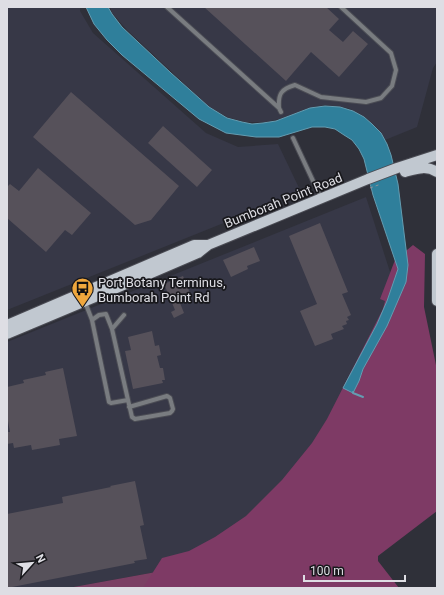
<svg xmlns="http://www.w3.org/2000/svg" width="444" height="595" font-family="Roboto,sans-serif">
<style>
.built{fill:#373847}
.green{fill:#7b4064}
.forest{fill:#7e3a65}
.water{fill:#2f7f9b;stroke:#649cb1}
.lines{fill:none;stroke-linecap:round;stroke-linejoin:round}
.stream{stroke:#649cb1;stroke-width:2}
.building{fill:#56515a}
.service-casing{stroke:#4b4c54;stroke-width:6}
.primary-casing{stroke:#4b4c54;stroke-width:12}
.path{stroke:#8f8f97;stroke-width:1;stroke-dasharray:3 3;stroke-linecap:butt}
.service{stroke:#797c80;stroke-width:4}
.primary{stroke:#c1c8d0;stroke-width:10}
.labels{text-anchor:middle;stroke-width:3.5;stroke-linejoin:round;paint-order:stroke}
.street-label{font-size:13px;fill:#dedee4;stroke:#18181c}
.poi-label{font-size:13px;fill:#dedee4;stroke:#18181c;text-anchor:start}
</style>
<rect width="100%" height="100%" fill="#2f3039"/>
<path class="built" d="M7 7H80V11L93 33 206 133 238 147 278 144 301 192 7 310Z
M110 7H437V62L433 68 417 127 385 140 377 128 366 118 348 108 325 105 309 108 284 118 266 122H245L227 117 209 107 127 30 112 13Z
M366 197 399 300 346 412 261 514 167 570 68 588H7V342Z"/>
<path class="green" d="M189 559 196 588H68L167 570Z"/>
<path class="forest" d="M413 245 425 254 424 307 437 370V511L378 556V561L399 588H199L192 586 189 588H143L162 558 189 551 215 537 246 516 282 480 312 443 327 419 383 309 385 301 380 299 395 260Z"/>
<path class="water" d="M86 7H108L112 14 122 27 171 73 209 107 227 118 242 122 252 124 263 123 276 121 310 108 325 106 340 107 353 111 364 117 372 124 381 133 387 144 391 155 398 184 408 265 406 282 387 326 363 369 359 381 353 393 343 388 377 324 387 301 398 269 373 195 364 159 359 149 352 140 344 135 335 129 325 127H312L279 137H256L226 133 199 119 122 55 107 40 94 24Z"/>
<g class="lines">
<path class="stream" d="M353 392V393L363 397"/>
</g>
<path class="building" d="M204 7H326L339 19 329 30 343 42 353 31 368 44 339 77 311 52 286 81Z
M71 92 179 186 151 220 135 225 33 137Z
M163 126 212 170 197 187 148 143Z
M38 168 91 213 72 235 65 230 46 252 7 218V187L10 184 19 191Z
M320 223 348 292 342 294 351 315 347 317 349 320 346 321 347 324 342 326 344 329 331 334 333 339 315 346 300 311 317 304 289 236Z
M254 247 260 261 247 266 248 269 231 277 223 260Z
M183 276 190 293 178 298 184 313 174 318 171 312 175 310 164 284Z
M152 331 155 346 159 345 161 355 157 356 160 368H163L165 380H162L163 383 133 389 125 351 131 350 128 337Z
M63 368 77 436 59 439 60 445 32 450 31 445 14 448 13 443 7 444V432H10L8 421 7 422V387L24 383 23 380 46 375 45 372Z
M135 481 144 525 140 526 147 559 134 561 135 563 7 588V514L63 503 62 497 111 487 110 486Z"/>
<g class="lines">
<defs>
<path id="service" d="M167 7 279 108 281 112
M279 108C278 94 281 89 295 85L321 97 366 102 381 98 392 86 396 70 391 53 341 7
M293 138 321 198
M85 302 92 320 109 402 111 403 128 400
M124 315 112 329 128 400 132 417 135 419 147 417 170 413 172 411 173 409 170 398 167 396 129 407
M92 320 99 315 106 314 112 329"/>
<path id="primary" d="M405 172C416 169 426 165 437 172
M437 254V301
M7 325 194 245H208
M7 334 112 290 198 253 208 245 368 179 397 168 437 155"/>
</defs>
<use href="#service" class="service-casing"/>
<use href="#primary" class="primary-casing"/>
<path class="path" d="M370 188 381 184"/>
<use href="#service" class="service"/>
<use href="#primary" class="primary"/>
</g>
<defs>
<symbol id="bus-pin" viewBox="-11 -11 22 30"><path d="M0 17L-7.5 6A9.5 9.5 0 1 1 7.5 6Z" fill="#efa73d" stroke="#18181c"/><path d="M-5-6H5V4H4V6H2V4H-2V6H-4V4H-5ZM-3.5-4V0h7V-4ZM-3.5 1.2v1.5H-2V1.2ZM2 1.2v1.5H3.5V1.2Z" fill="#111"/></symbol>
</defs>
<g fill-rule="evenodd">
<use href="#bus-pin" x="70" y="276" width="25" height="34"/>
</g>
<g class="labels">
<g class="street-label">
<text transform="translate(283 200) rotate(-22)" y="5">Bumborah Point Road</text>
</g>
<g class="poi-label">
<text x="98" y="287">Port Botany Terminus,<tspan x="98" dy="15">Bumborah Point Rd</tspan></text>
</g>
</g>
<rect width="444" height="595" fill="none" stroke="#dedee4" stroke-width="16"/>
<g transform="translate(32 563) rotate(63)" stroke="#18181c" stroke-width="3" paint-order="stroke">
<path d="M0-3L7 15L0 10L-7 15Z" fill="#dedee4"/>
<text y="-6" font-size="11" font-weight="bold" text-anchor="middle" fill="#dedee4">N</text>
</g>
<path d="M304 575v6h101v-6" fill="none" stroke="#dedee4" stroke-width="2"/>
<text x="310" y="575" font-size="12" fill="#dedee4" stroke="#18181c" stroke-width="3" paint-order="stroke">100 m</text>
</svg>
